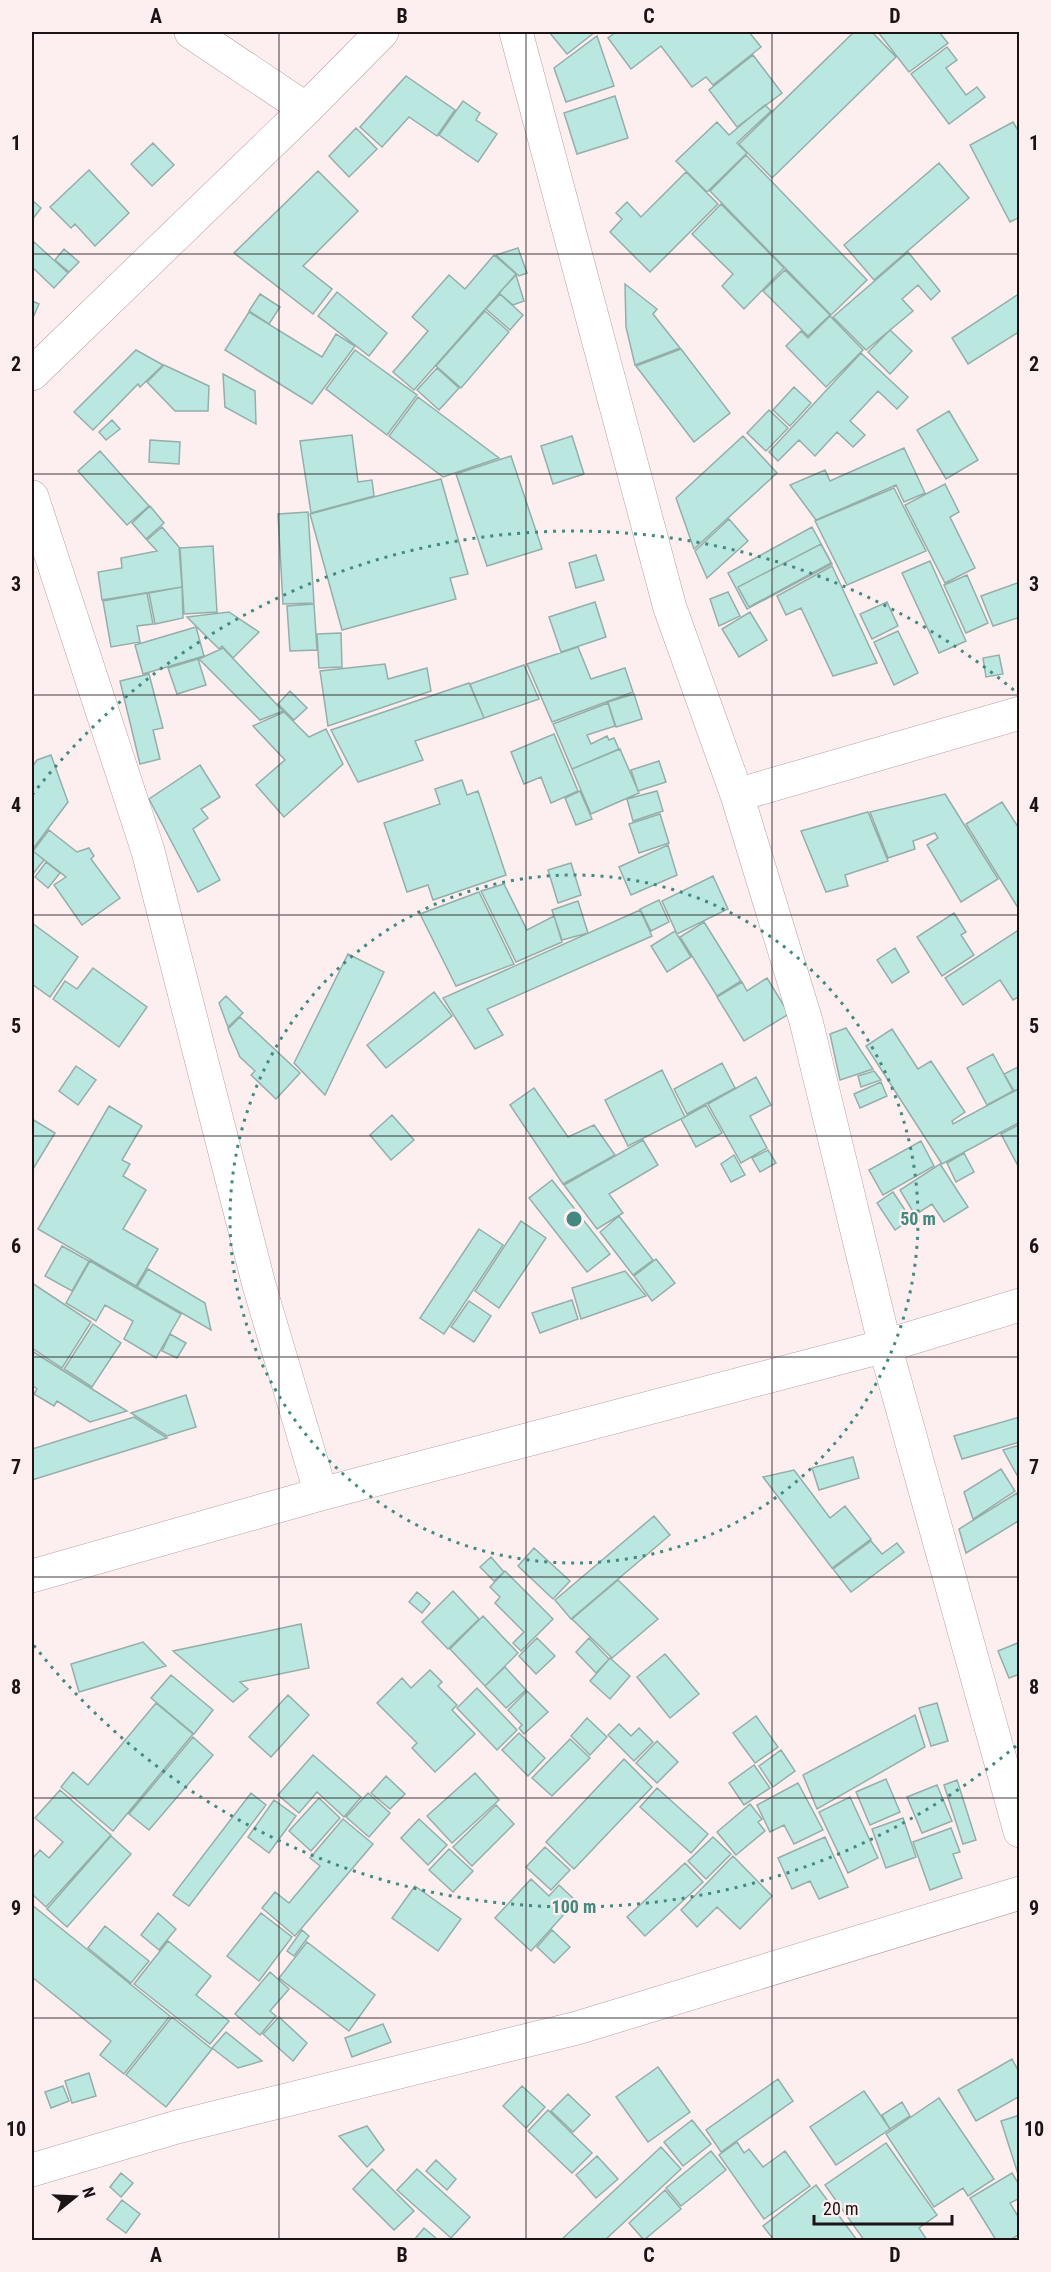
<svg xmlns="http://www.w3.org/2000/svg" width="1051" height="2272" font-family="'Roboto Condensed',sans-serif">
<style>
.building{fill:#bae8e1;stroke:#95aeaa;stroke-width:1.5}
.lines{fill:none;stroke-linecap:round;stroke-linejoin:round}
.minor-casing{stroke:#b8a1a5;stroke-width:34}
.minor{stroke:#fff;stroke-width:33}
.grid{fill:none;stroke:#1b1314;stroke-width:1.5;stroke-opacity:0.55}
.ring{fill:none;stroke:#43897f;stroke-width:3;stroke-dasharray:3 6}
.centre{fill:#43897f;stroke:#fdeef0;stroke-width:3}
.ring-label{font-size:18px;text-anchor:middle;font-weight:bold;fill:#43897f;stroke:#fdeef0;stroke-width:4.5;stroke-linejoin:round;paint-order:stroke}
.neatline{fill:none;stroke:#1b1314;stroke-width:2}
.grid-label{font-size:20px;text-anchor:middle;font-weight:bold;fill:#1b1314}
</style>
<rect width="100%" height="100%" fill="#fdeef0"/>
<path class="building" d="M549 32H595L567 54Z
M616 32H749L761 47 713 85 706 77 692 87 661 46 631 69 608 38Z
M854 32H872L896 57 772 178 739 144Z
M878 32H939L948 43 909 72Z
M597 36 614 86 566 102 554 68Z
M947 47 957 60 946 68 966 95 977 87 985 97 949 124 911 74Z
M753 55 782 93 737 127 709 90Z
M406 76 455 110 437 136 409 117 382 147 360 127Z
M615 96 628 138 577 154 564 113Z
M463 101 480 113 476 120 497 134 478 162 439 135Z
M765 105 771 111 737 143 747 153 707 192 676 161 717 122 729 135Z
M1013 122 1020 134V217L1010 222 970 145Z
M356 128 377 149 349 177 329 156Z
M153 143 174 165 152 186 131 164Z
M746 155 867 280 831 315 710 191Z
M939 163 969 198 874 280 844 245Z
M89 170 129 213 95 246 75 224 71 228 50 207Z
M318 171 358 211 303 266 332 289 313 314 234 253Z
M686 172 718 204 650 272 610 232 622 219 616 213 627 202 641 217Z
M32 200 41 208 32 220Z
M721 204 784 268 744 309 722 286 733 274 692 234Z
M34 242 68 273 54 288 32 267V245Z
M518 248 527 273 519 276 496 255Z
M64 249 79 262 69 272 55 260Z
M908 252 940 291 931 300 918 285 902 299 913 311 866 350 833 317Z
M494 255 516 274 414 390 393 372 428 331 412 317 449 275 465 289Z
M785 270 830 315 808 336 763 291Z
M516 275 524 301 513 305 499 293Z
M625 284 657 309 653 314 680 348 635 365 626 327Z
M337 292 387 333 369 356 318 316Z
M1020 293V331L968 364 952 338Z
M260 294 280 307 269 324 249 311Z
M500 294 523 315 510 330 486 309Z
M32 301 39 304 32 320Z
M485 311 509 332 461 388 436 366Z
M249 312 322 357 336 334 355 346 312 404 225 350Z
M830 316 863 350 826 387 786 346 801 331 808 338Z
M890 330 912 351 890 374 868 352Z
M681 349 730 413 694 442 636 366Z
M136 350 163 365 140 387 138 384 93 430 74 412Z
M355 350 417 395 387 435 326 389Z
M861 353 908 397 897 409 878 391 850 421 865 435 853 447 837 432 815 456 799 440 778 461 769 452Z
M164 365 209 386 208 411H175L147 382Z
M437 368 459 388 439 410 417 390Z
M223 374 255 391 256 424 225 407Z
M794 387 811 403 790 426 773 410Z
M418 397 499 458 443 477 389 436Z
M769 410 788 428 766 451 747 433Z
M949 411 978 460 946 479 917 430Z
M112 420 120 429 106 440 99 432Z
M352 435 358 482 372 480 374 496 311 513 300 441Z
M572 436 584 474 553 484 541 446Z
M743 436 777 473 694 549 676 498Z
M150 440 180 442 179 464 149 462Z
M904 448 925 493 904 502 896 485 816 520 790 485 825 470 830 481Z
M100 451 149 506 127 525 78 471Z
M511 456 542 549 487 566 456 474Z
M441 479 468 574 450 578 456 599 342 630 310 514Z
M945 484 959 512 950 517 975 568 945 583 905 505Z
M894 488 926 551 847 585 815 521Z
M150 506 164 523 146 539 132 523Z
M308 512 314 603 283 604 278 514Z
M729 519 748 541 707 578 695 551Z
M162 527 179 547 182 587 102 600 98 572 122 568 121 558 157 551 147 540Z
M812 527 832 564 747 609 728 573Z
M821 544 831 563 749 607 738 587Z
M213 546 217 612 184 614 180 548Z
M596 555 604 580 576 588 569 563Z
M930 561 966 641 939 653 902 573Z
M832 566 877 663 833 676 801 608 786 615 777 596Z
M967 575 988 623 966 633 944 585Z
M1020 582V617L993 626 981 596Z
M182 587 183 618 155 624 149 593Z
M728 592 740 616 719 626 710 599Z
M147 593 153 624 137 626 140 642 111 647 103 601Z
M595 602 606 637 561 652 549 617Z
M887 602 898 626 872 639 860 614Z
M314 604 317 650 290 651 287 606Z
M229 612 259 632 233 658 222 646 219 649 187 617Z
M750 612 767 640 739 657 722 629Z
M196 627 204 656 143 674 135 645Z
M898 631 918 673 894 685 874 642Z
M341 633 342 667 319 668 317 634Z
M578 647 591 679 625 668 633 692 552 722 527 664Z
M223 648 283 711 260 720 199 659Z
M999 655 1003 674 986 677 983 658Z
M198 659 206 685 177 694 168 668Z
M385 664 388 679 427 668 431 691 328 726 320 671Z
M524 665 539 699 484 718 470 684Z
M149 674 163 728 153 730 160 759 140 764 120 681Z
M469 683 484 718 415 741 423 760 358 782 331 730Z
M290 691 307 708 294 720 278 704Z
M634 694 642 719 616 727 608 702Z
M608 703 615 726 587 735 591 744 607 736 609 740 614 738 619 749 572 769 553 724Z
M284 712 309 737 326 729 343 764 284 817 256 785 285 760 253 726Z
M554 734 578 791 551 803 541 777 524 784 511 752Z
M620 749 639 793 591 814 572 769Z
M51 755 68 802 32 850V767L37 760Z
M659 761 666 782 638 791 631 770Z
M200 765 220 797 201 809 208 818 193 829 220 880 198 892 149 799Z
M462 780 467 795 478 791 506 875 433 900 428 885 407 892 384 823 440 804 435 789Z
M580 791 592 819 576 825 565 798Z
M657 791 663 811 633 821 627 799Z
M945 794 998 879 961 902 927 845 938 838 935 833 913 841 915 849 888 858 870 812Z
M1002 802 1020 830V911L966 824Z
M868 812 888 861 845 875 848 886 826 892 801 831Z
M660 814 669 843 639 853 629 824Z
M49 830 77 852 89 848 94 856 91 859 120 898 82 925 54 885 66 877 33 851Z
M668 845 677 875 631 895 619 867Z
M33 851 44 860 32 875V852Z
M46 862 60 873 48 888 35 877Z
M571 863 581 895 558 903 548 870Z
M713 876 728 909 677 934 662 901Z
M504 884 527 930 554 916 562 942 516 962 481 891Z
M479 892 514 964 456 986 420 914Z
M659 900 669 922 651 931 640 909Z
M578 901 588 933 562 940 552 910Z
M640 910 652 936 487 1009 503 1035 475 1049 443 998Z
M954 913 966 932 961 935 974 955 942 976 917 937Z
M704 922 741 981 717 996 680 937Z
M32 923 78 957 50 997 32 984Z
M1020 929V996L1013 1000 1000 980 963 1005 945 978Z
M675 931 691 957 667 972 651 946Z
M895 948 909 972 892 983 877 960Z
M348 954 384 972 325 1095 294 1063Z
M93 968 147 1007 119 1047 53 999 65 981 77 989Z
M767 978 789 1014 744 1041 717 997 742 982 747 991Z
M434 992 452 1016 386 1068 367 1045Z
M226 996 243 1013 228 1027 219 1003Z
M240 1017 300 1073 276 1099 251 1075 255 1071 240 1057 228 1029Z
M846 1028 873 1069 840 1080 830 1034Z
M892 1029 918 1069 931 1061 965 1112 952 1121 953 1124 1020 1088V1122L942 1164 866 1046Z
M993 1054 1013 1091 987 1105 967 1068Z
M722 1063 735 1088 687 1114 674 1089Z
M76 1066 96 1080 78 1105 59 1091Z
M1020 1066V1088L1014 1091 1004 1074Z
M662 1070 685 1117 628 1146 605 1100Z
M874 1071 881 1080 861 1087 858 1076Z
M756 1077 771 1105 750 1116 767 1148 741 1163 708 1104Z
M881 1082 887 1096 860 1108 854 1094Z
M534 1088 568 1137 594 1125 615 1155 563 1184 510 1105Z
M706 1105 722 1133 696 1147 681 1119Z
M109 1106 142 1126 122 1160 130 1164 123 1176 146 1190 123 1229 158 1249 136 1286 38 1229Z
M392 1115 414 1140 391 1160 370 1135Z
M32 1119 55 1133 33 1169 32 1168Z
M1020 1124V1163L1017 1164 1001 1134Z
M643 1140 658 1165 609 1194 623 1213 597 1229 564 1185Z
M921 1141 934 1166 883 1195 869 1170Z
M768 1150 776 1163 760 1172 752 1158Z
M964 1153 974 1172 956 1182 947 1163Z
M734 1155 745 1175 731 1182 721 1164Z
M940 1164 968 1207 944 1222 932 1204 915 1215 900 1190Z
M552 1180 610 1254 587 1272 529 1198Z
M893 1192 911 1219 895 1230 877 1203Z
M619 1216 653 1260 633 1275 600 1232Z
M521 1221 546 1238 499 1308 475 1291Z
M479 1229 503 1245 444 1334 420 1318Z
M62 1246 89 1261 72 1291 45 1276Z
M656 1259 675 1283 652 1301 634 1276Z
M90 1261 181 1314 156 1358 124 1339 133 1321 105 1305 96 1321 66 1303Z
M148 1269 205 1303 211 1330 137 1287Z
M625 1271 646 1296 581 1319 572 1288Z
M32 1283 91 1322 62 1368 32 1348Z
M572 1300 578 1319 540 1333 532 1313Z
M469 1301 491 1316 474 1342 451 1327Z
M93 1324 121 1343 92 1387 64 1369Z
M170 1334 186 1343 177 1358 162 1351Z
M32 1351 127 1411 90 1422 57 1401 54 1406 34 1394 37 1389 32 1385Z
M186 1395 196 1427 167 1436 131 1413Z
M134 1417 167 1438 32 1480V1449Z
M1020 1417V1442L962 1459 954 1436Z
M1020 1445V1474L1017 1475 1003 1450Z
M853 1457 859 1478 819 1490 812 1468Z
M1001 1469 1015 1491 973 1519 964 1492Z
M794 1470 830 1518 845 1506 871 1539 832 1568 763 1477Z
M1017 1493 1020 1497V1520L966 1553 959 1529Z
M654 1516 670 1535 571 1619 555 1600Z
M871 1541 882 1554 897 1543 904 1552 851 1592 833 1569Z
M534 1548 570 1581 553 1599 518 1566Z
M491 1557 504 1572 494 1581 480 1567Z
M505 1571 553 1619 521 1651 513 1643 524 1632 495 1603 500 1597 490 1587Z
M618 1580 658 1619 612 1658 572 1619Z
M453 1591 479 1619 448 1649 422 1622Z
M417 1592 430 1603 422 1613 409 1602Z
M483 1616 518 1653 485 1686 450 1649Z
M301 1624 309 1668 240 1682 248 1689 233 1702 173 1651Z
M537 1638 555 1656 536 1674 519 1656Z
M589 1638 609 1659 596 1673 576 1652Z
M143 1642 166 1666 79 1692 71 1664Z
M1020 1642V1674L1009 1678 998 1651Z
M665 1654 699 1694 670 1718 637 1677Z
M610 1658 630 1676 610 1699 590 1681Z
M505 1667 526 1690 506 1708 485 1686Z
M430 1670 442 1682 438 1686 457 1705 452 1710 475 1734 435 1772 412 1748 417 1743 377 1703 402 1678 411 1688Z
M171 1675 213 1710 194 1734 151 1698Z
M477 1688 517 1730 497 1750 457 1708Z
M527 1691 548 1712 524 1734 519 1728 522 1725 508 1710Z
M288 1695 309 1715 271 1757 249 1737Z
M156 1703 193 1734 113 1831 61 1787 73 1772 88 1785Z
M937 1703 948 1741 931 1746 919 1708Z
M915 1715 925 1747 817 1809 803 1775Z
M756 1716 778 1747 755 1763 733 1733Z
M587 1718 607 1737 590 1755 571 1736Z
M619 1724 631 1736 639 1728 653 1742 634 1761 608 1735Z
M519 1733 545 1758 528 1776 502 1750Z
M193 1737 213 1755 149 1830 129 1814Z
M570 1739 590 1758 552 1796 532 1778Z
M657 1741 678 1762 657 1783 636 1763Z
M781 1750 795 1771 773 1787 759 1766Z
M313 1755 361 1797 344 1817 317 1792 299 1813 278 1795Z
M624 1759 652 1787 574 1869 546 1842Z
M754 1765 770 1788 744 1805 729 1783Z
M475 1773 499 1800 452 1843 427 1816Z
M386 1776 405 1794 390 1809 371 1793Z
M886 1779 900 1812 870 1825 856 1792Z
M957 1780 976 1840 963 1844 944 1785Z
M798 1783 823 1830 794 1844 784 1825 770 1832 757 1805Z
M937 1785 952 1821 922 1833 907 1797Z
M657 1788 708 1834 691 1853 640 1807Z
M60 1790 111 1835 46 1907 32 1894V1859L40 1850 49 1858 63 1842 35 1818Z
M251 1793 266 1805 189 1906 173 1895Z
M368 1793 390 1813 369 1837 346 1817Z
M850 1797 878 1858 848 1873 819 1812Z
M319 1798 340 1818 311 1851 289 1831Z
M274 1800 296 1816 269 1853 248 1837Z
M750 1804 762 1819 758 1822 765 1831 736 1855 717 1832Z
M496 1805 514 1824 472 1866 453 1847Z
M903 1818 916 1857 886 1868 872 1829Z
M343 1819 373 1844 295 1936 262 1908 275 1892 289 1903 320 1866 310 1858Z
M419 1819 447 1845 428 1865 401 1838Z
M951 1828 960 1852 953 1854 962 1878 930 1890 913 1842Z
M111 1836 131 1854 67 1927 47 1909Z
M713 1837 731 1854 706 1879 688 1861Z
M825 1837 848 1887 819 1899 810 1881 792 1889 778 1858Z
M545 1847 570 1870 551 1890 526 1867Z
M449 1849 473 1871 453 1892 429 1870Z
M733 1856 772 1896 740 1929 717 1907 697 1927 681 1910Z
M685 1863 703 1882 645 1936 627 1917Z
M531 1879 549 1896 559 1885 576 1901 531 1951 495 1918Z
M415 1886 461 1919 438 1951 392 1918Z
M32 1905 170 2016 124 2074 100 2055 111 2041 32 1977Z
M158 1913 176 1929 159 1950 141 1935Z
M261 1913 292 1937 259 1981 227 1956Z
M105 1926 149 1961 131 1983 88 1948Z
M302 1930 309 1936 294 1956 287 1951Z
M552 1930 570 1947 554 1963 537 1947Z
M168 1941 211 1976 196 1995 229 2021 210 2044 134 1984Z
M307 1942 375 1995 349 2031 279 1978Z
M270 1972 289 1989 270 2011 276 2016 260 2035 235 2014Z
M172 2017 212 2049 166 2107 126 2075Z
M279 2017 307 2043 293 2061 263 2034Z
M383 2024 391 2042 352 2057 345 2038Z
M226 2032 262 2061 238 2068 212 2048Z
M1012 2059 1020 2074V2096L976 2121 958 2090Z
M658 2067 690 2112 648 2142 616 2097Z
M89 2073 96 2096 72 2103 65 2081Z
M778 2079 793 2101 721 2152 706 2130Z
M63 2086 69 2101 51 2108 45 2092Z
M522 2086 545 2107 526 2128 503 2106Z
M864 2091 890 2129 836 2165 810 2127Z
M568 2094 590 2115 573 2132 551 2111Z
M939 2098 994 2179 968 2196 963 2188 934 2207 886 2134Z
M902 2102 910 2116 890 2129 882 2115Z
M548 2110 592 2153 572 2173 528 2131Z
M1020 2115V2173L1018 2174 1001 2121Z
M692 2120 711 2144 683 2166 664 2142Z
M367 2126 384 2150 367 2167 339 2136Z
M737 2142 744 2153 749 2149 763 2167 785 2151 810 2186 764 2219 719 2155Z
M886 2143 937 2215 919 2228 927 2240H864L825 2185Z
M661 2147 681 2169 605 2240H561Z
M711 2151 726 2170 681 2206 666 2188Z
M597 2156 618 2179 596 2198 576 2175Z
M436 2160 456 2179 447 2190 426 2171Z
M372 2169 414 2211 394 2230 353 2189Z
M417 2169 470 2217 451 2238 397 2190Z
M121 2173 133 2183 121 2197 110 2187Z
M1012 2173 1020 2186V2198L1010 2203 1020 2220V2234L1010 2240H996L970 2198Z
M816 2185 857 2240H774L763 2226Z
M665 2190 681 2209 644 2240 629 2223Z
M122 2200 140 2214 126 2233 107 2219Z
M424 2228 438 2240H414Z"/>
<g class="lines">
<defs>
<path id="minor" d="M191 32 306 109
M516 32 670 608 737 795 806 1021 885 1346 1020 1831
M32 374 306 109 382 32
M32 497 148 851 259 1285 321 1494
M737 795 1020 713
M32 1576 321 1494 885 1346 1020 1305
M32 2170 177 2127 577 2028 1020 1893"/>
</defs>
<use href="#minor" class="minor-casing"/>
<use href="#minor" class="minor"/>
</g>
<path class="grid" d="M279 32V2240M526 32V2240M772 32V2240M32 254H1020M32 474H1020M32 695H1020M32 915H1020M32 1136H1020M32 1357H1020M32 1577H1020M32 1798H1020M32 2018H1020"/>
<g class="ring">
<circle cx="574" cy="1219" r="344"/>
<path d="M1016 1746A688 688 0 0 1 32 1643M32 795A688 688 0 0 1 1016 692"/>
</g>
<circle cx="574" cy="1219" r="9" class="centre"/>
<g class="ring-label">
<text x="918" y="1225">50 m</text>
<text x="574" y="1913">100 m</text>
</g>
<rect width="1051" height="2272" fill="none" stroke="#fdeef0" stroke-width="66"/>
<g transform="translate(75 2197) rotate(72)" stroke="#fdeef0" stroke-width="4.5" paint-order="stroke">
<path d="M0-4.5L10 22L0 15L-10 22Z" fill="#1b1314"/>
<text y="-9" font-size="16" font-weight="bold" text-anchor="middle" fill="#1b1314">N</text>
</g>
<path d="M814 2215v9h138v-9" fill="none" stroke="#1b1314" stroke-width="3"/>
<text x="823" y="2215" font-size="18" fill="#1b1314" stroke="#fdeef0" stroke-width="4.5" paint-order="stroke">20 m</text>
<rect x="33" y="33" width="985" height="2206" class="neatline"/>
<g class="grid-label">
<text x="156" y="23">A</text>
<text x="402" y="23">B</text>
<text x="649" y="23">C</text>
<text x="895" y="23">D</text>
<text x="16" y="150">1</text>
<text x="1034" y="150">1</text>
<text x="16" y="371">2</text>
<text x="1034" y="371">2</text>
<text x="16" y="591">3</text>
<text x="1034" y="591">3</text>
<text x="16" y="812">4</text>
<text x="1034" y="812">4</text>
<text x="16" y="1033">5</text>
<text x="1034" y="1033">5</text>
<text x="16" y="1253">6</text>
<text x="1034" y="1253">6</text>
<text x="16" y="1474">7</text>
<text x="1034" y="1474">7</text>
<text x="16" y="1694">8</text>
<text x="1034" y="1694">8</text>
<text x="16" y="1915">9</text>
<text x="1034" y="1915">9</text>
<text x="16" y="2136">10</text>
<text x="1034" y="2136">10</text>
<text x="156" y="2262">A</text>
<text x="402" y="2262">B</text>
<text x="649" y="2262">C</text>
<text x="895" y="2262">D</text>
</g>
</svg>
